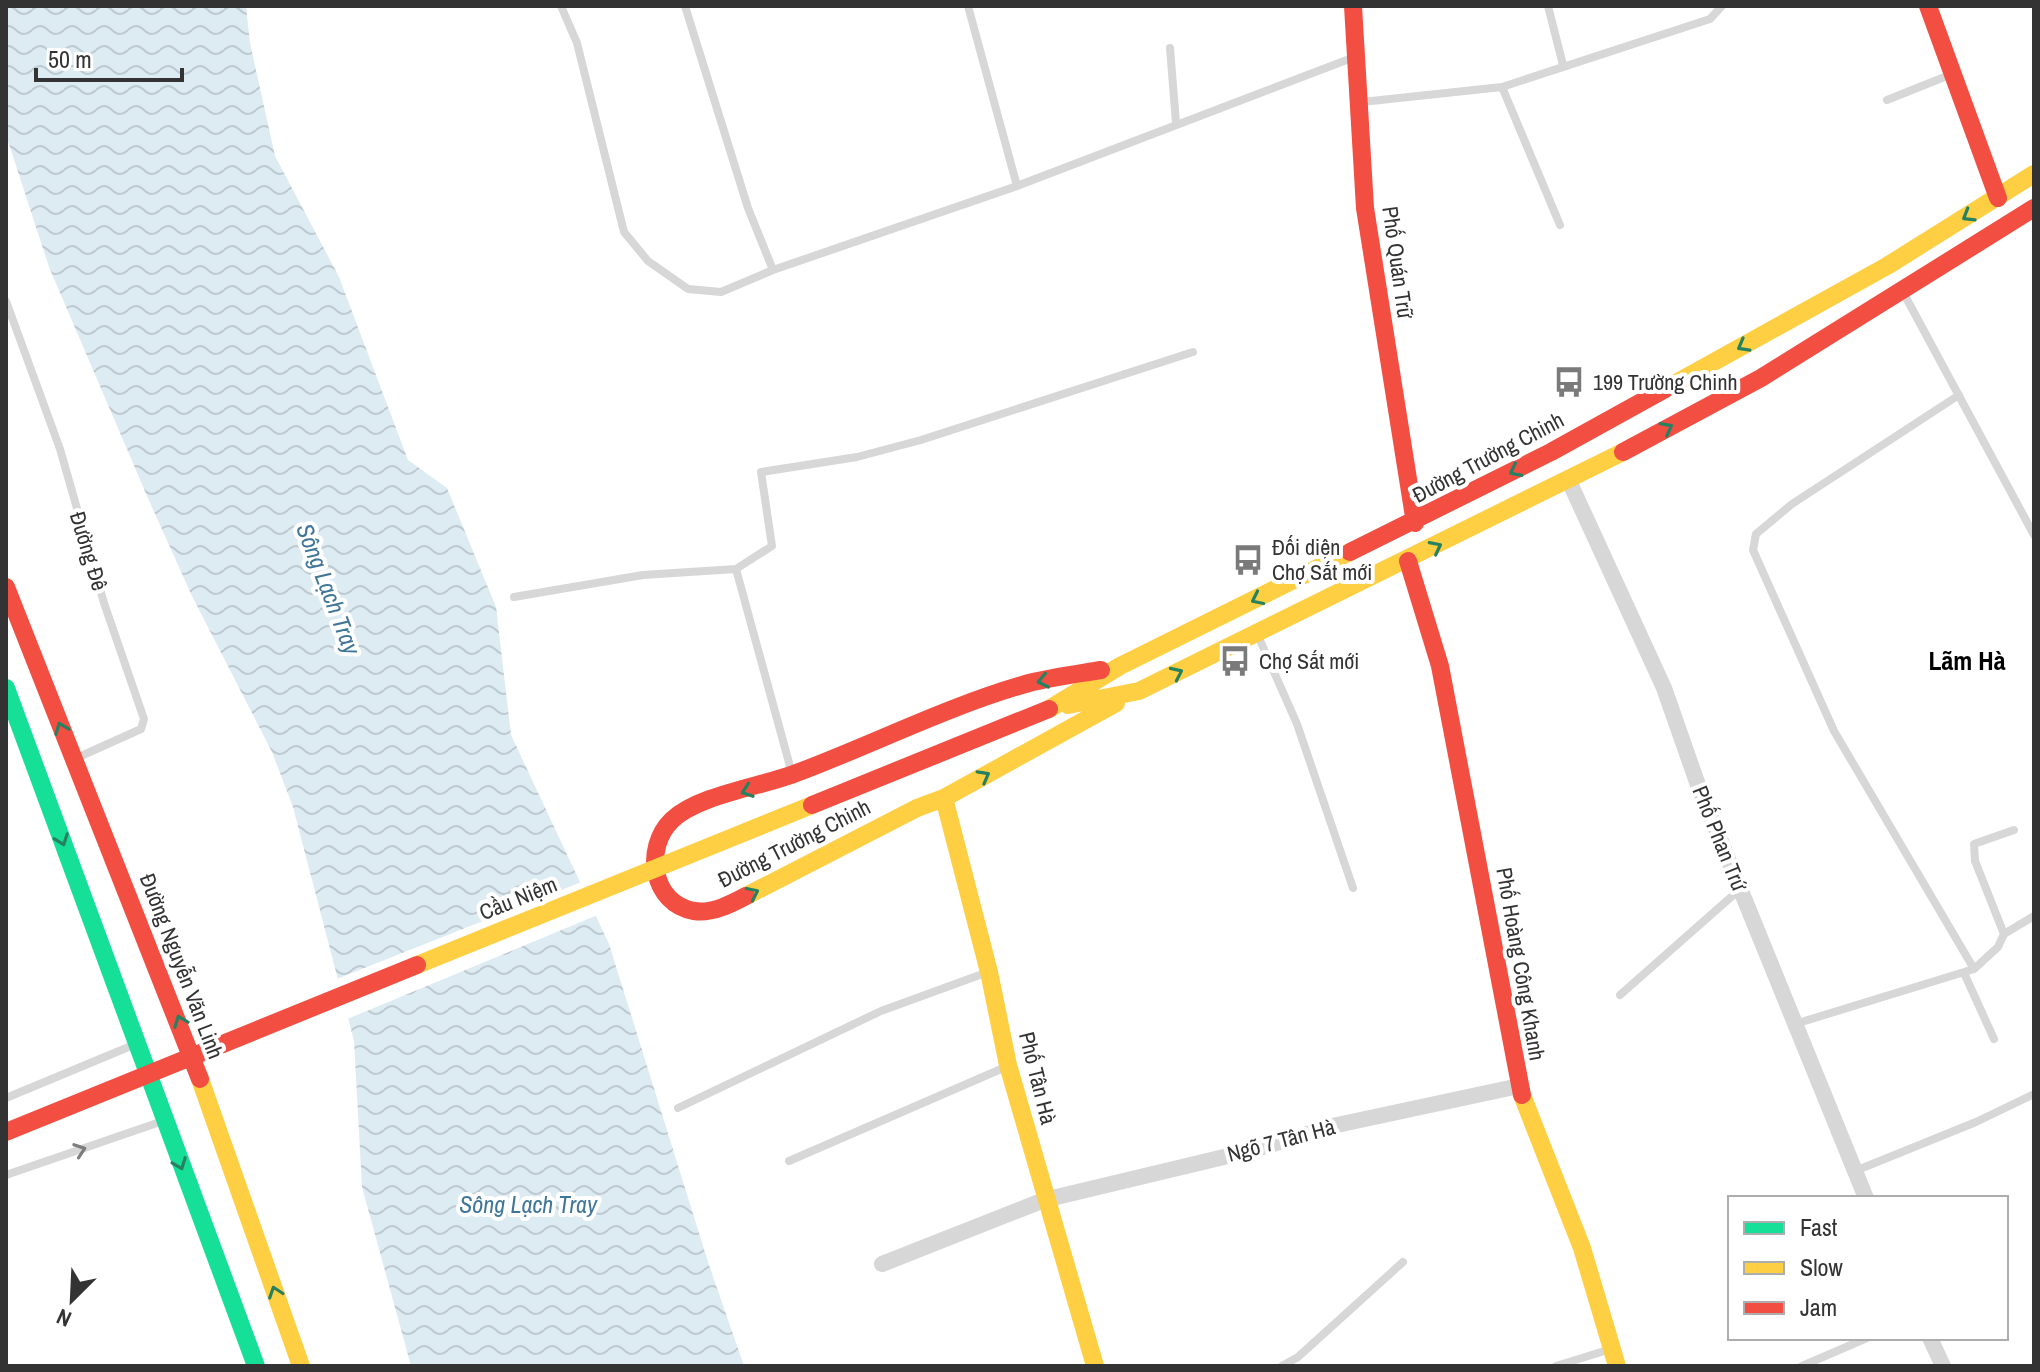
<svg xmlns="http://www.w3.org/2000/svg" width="2040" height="1372" font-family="'Archivo Narrow',sans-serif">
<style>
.water{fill:url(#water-waves)}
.pier{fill:#fff}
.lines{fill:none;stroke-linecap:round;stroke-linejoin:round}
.lane{stroke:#d7d7d7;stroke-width:8}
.street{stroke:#d7d7d7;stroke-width:16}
.fast{stroke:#16e098;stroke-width:18}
.slow{stroke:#ffcf43;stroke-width:18}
.jam{stroke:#f24e42;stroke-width:18}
.slow-bridge{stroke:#ffcf43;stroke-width:18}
.jam-bridge{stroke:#f24e42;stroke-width:18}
.oneway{stroke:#268160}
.oneway2{stroke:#7d7d7d}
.labels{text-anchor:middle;stroke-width:8;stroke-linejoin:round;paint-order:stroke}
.street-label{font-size:22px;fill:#333;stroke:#fff}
.poi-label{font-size:22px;fill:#333;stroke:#fff;text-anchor:start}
.water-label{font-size:24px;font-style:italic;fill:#3f7597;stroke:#fff}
.quarter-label{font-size:26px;font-weight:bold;fill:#000;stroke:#fff}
</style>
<defs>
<pattern id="water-waves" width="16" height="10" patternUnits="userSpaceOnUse" patternTransform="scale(2)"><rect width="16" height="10" fill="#ddebf3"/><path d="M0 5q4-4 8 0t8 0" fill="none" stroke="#becad1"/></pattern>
</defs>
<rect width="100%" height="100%" fill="#fff"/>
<path class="water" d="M6 6H246L250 43 275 156 339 277 408 460 447 488 496 607 511 735 609 944 709 1265 744 1366H411L362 1187 354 1041 293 807 272 752 192 596 147 496 49 267 6 135Z"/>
<path class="pier" d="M584 881 600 914 345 1020 334 980Z"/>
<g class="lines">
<path class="lane" d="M561 6 577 43 624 232 648 261 688 289 721 292 773 270
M685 6 748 208 773 270 1017 186 1352 58
M968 6 1017 186
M1548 6 1563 65
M1170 48 1176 123
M1502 87 1560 225
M1887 100 1952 74
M1362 102 1502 87 1710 19 1722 6
M1903 292 2034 535
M6 301 60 449 104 603 144 719 141 729 81 756
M1959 395 1792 504 1756 534 1753 550 1834 731 1974 969
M514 597 643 575 736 569
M1259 638 1297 724 1353 888
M791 770 736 569 772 546 761 472 857 457 921 440 1193 352
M2004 934 1975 861 1974 844 2014 830
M1964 973 1994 1039
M1620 995 1739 890
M1795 1024 1974 969 1998 947 2004 934 2034 916
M6 1098 131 1046
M678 1108 881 1011 988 972
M789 1161 1008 1066
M1855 1171 1976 1122 2034 1094
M6 1175 160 1122
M1282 1366 1298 1357 1403 1262
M1556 1366 1611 1349
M1802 1366 1867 1338"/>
<path class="street" d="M1569 481 1664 688 1698 785 1866 1198
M882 1264 1044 1200 1249 1151 1337 1125 1519 1086
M1930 1338 1943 1366"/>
<path class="fast" d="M6 688 256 1366"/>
<path class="slow" d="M1665 389 1887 266 2034 174
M1068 705 1139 691 1623 452
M1049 709 1120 666 1350 552
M944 798 989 972 1008 1065 1095 1366
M746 896 917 808 944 798 1116 703
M200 1079 301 1366
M1522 1095 1582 1248 1617 1366"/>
<path class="jam" d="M1353 6 1365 208 1415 523
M1928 6 1998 198
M1623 452 1761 378 2034 208
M1350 552 1551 452 1665 389
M1408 561 1440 666 1522 1095
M6 587 200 1079
M746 896C731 904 712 914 694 911 652 904 643 848 672 820 697 796 757 787 791 775 870 746 947 706 1029 683 1053 677 1077 674 1101 670"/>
<path class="slow-bridge" d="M417 965 812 805"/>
<path class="jam-bridge" d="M812 805 1049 709
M6 1132 417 965"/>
</g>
<defs><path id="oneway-chevron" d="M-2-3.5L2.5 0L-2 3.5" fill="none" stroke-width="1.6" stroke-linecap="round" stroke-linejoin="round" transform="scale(2)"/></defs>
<g class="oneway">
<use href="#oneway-chevron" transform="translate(1968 216) rotate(149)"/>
<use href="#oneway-chevron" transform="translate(1743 346) rotate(151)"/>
<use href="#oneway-chevron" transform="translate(1667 428) rotate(-28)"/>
<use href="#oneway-chevron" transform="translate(1515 471) rotate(153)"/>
<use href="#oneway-chevron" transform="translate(1436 547) rotate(-27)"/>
<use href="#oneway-chevron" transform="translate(1257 599) rotate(154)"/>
<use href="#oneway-chevron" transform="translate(1177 673) rotate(-25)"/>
<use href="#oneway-chevron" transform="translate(1043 681) rotate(168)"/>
<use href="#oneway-chevron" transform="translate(61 728) rotate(-111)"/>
<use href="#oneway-chevron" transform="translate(984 776) rotate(-29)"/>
<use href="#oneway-chevron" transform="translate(747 791) rotate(161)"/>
<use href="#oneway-chevron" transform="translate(62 840) rotate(70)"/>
<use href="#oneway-chevron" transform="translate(753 893) rotate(-26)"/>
<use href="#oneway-chevron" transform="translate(180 1021) rotate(-111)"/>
<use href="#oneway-chevron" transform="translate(180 1164) rotate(69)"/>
<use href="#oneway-chevron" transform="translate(275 1292) rotate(-109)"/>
</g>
<use class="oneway2" href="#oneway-chevron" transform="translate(80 1150) rotate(-19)"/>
<defs>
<symbol id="bus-bare" viewBox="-9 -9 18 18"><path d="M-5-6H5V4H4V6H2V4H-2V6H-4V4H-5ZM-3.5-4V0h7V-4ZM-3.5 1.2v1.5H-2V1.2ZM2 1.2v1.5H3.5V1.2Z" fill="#7a7a7a" stroke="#fff" stroke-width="2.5" paint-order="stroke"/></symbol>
</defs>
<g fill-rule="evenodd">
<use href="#bus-bare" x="1547" y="360" width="44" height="44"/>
<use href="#bus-bare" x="1226" y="538" width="44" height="44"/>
<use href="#bus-bare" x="1213" y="639" width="44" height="44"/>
</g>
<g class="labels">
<g class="street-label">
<text transform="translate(1398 262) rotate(82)" y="8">Phố Quán Trữ</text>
<text transform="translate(1488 457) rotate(-28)" y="8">Đường Trường Chinh</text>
<text transform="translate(89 551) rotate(73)" y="8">Đường Đê</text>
<text transform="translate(1720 838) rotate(68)" y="8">Phố Phan Trứ</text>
<text transform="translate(794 843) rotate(-27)" y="8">Đường Trường Chinh</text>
<text transform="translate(518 898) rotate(-22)" y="8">Cầu Niệm</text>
<text transform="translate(1521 964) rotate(80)" y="8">Phố Hoàng Công Khanh</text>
<text transform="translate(182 966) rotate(69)" y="8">Đường Nguyễn Văn Linh</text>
<text transform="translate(1038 1078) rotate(76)" y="8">Phố Tân Hà</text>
<text transform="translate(1281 1140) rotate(-15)" y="8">Ngõ 7 Tân Hà</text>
</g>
<g class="poi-label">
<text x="1593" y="390">199 Trường Chinh</text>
<text x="1272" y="555">Đối diện<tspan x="1272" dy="25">Chợ Sắt mới</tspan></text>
<text x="1259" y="669">Chợ Sắt mới</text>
</g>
<g class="water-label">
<text transform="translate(328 589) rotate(69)" y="8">Sông Lạch Tray</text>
<text x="528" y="1213">Sông Lạch Tray</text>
</g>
<g class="quarter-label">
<text x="1967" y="670">Lãm Hà</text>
</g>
</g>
<rect width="2040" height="1372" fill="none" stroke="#333333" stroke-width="16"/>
<rect x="1728" y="1196" width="280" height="144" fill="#ffffff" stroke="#adadad" stroke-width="2"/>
<rect x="1744" y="1222" width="40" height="12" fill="#16e098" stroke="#adadad" stroke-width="2"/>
<text x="1800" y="1236" font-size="24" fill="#333333">Fast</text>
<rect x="1744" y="1262" width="40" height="12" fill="#ffcf43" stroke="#adadad" stroke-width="2"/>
<text x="1800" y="1276" font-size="24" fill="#333333">Slow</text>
<rect x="1744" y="1302" width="40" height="12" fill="#f24e42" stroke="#adadad" stroke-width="2"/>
<text x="1800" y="1316" font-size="24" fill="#333333">Jam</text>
<g transform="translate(72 1300) rotate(204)" stroke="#ffffff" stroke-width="6" paint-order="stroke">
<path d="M0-6L14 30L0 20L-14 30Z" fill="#333333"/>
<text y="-12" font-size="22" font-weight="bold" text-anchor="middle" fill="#333333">N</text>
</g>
<path d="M36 68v12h146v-12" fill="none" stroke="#333333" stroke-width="4"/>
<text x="48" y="68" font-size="24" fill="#333333" stroke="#ffffff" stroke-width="6" paint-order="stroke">50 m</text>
</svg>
